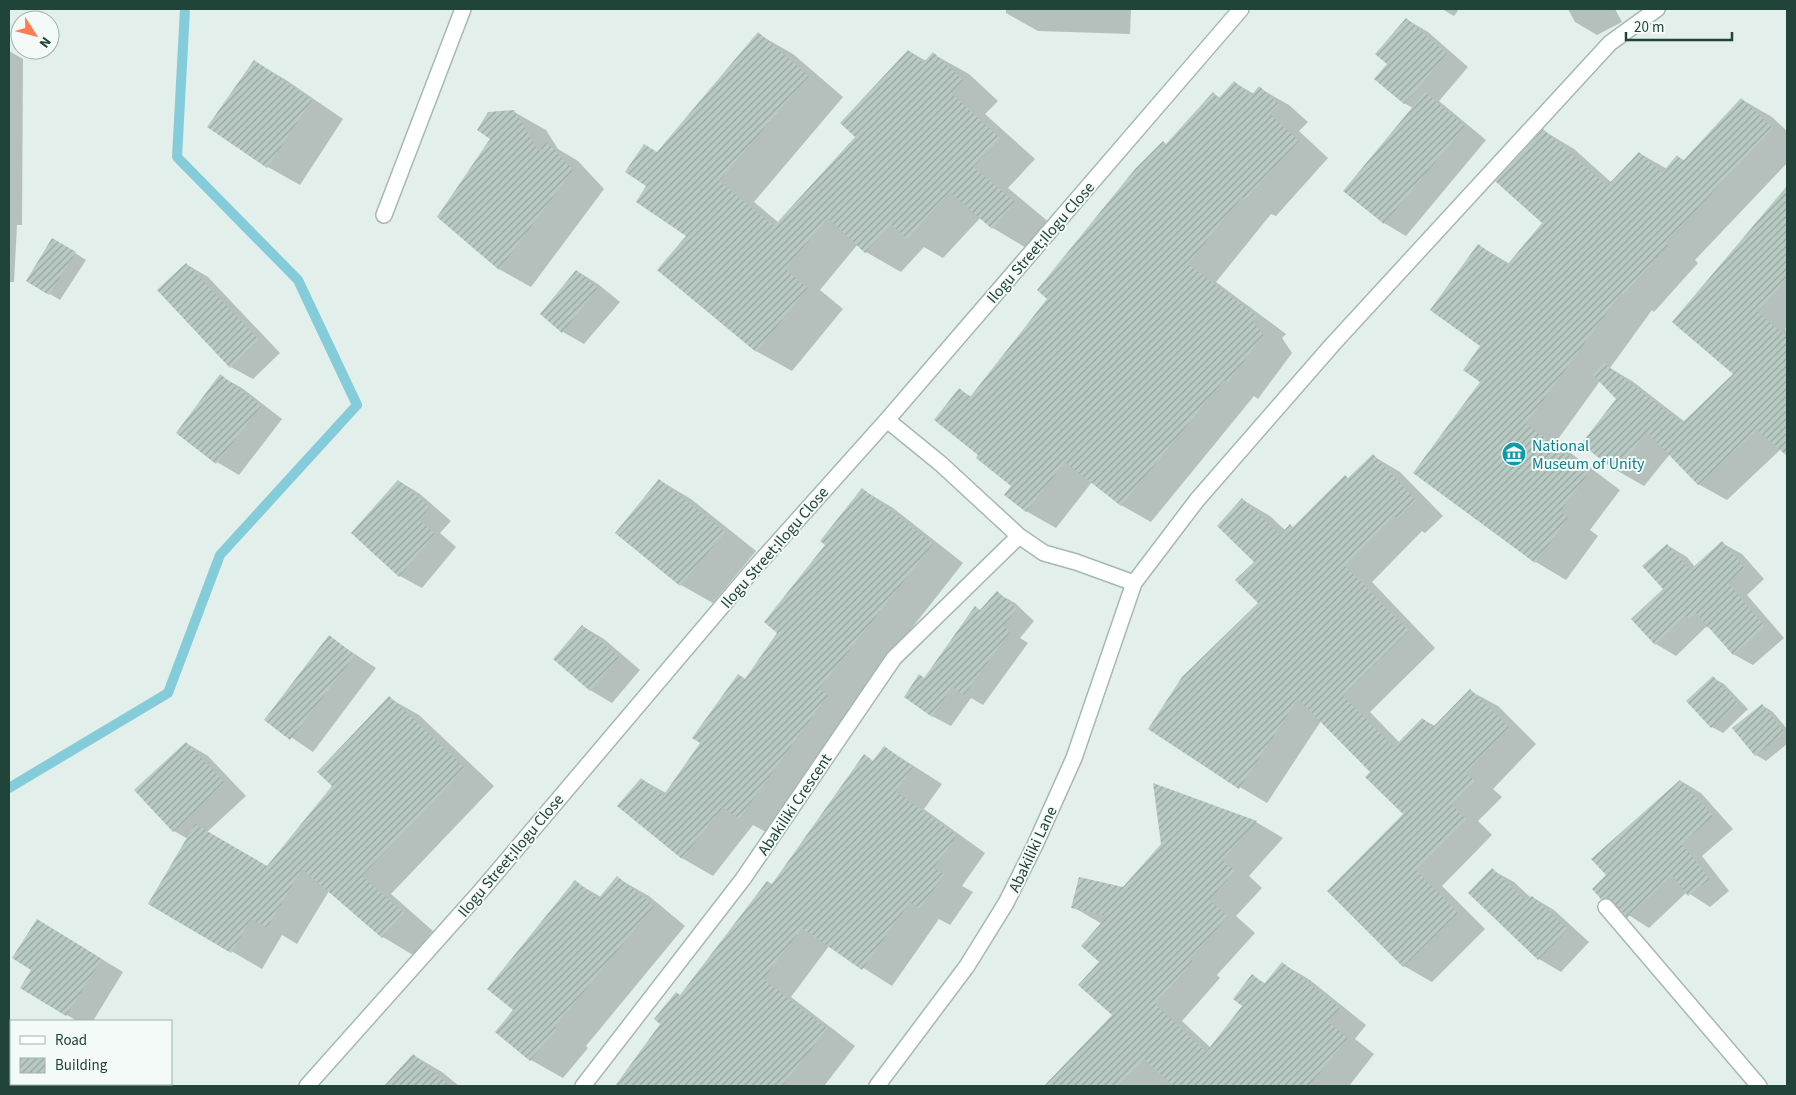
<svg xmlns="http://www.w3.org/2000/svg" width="1796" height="1095" font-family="'Source Sans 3',sans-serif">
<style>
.shadow{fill:#0003}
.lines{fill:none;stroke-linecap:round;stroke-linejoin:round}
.stream{stroke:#85ccda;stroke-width:10}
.building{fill:url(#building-hatch)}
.service-casing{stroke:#a5b8b2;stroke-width:18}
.minor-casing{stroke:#a5b8b2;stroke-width:18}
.service{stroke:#fff;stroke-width:15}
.minor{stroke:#fff;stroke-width:15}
.labels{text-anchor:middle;stroke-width:4;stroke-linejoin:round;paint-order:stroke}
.street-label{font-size:16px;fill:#20433a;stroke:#f4faf7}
.culture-label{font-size:16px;fill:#0d838f;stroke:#f4faf7;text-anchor:start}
</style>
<defs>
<pattern id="building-hatch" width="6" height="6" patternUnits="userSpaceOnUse" patternTransform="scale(1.25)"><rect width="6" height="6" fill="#b8cac3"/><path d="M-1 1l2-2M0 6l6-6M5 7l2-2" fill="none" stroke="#95a69f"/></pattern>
</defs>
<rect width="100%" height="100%" fill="#e3efea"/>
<path class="shadow" d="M1006 9H1131L1130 34 1038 31 1006 13Z
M1442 9H1459L1454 16Z
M1568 9H1615L1622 22 1597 35 1575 22Z
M1406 19 1428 32 1468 67 1439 101 1486 140 1406 236 1384 223 1413 108 1404 103 1388 64Z
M758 34 793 54 843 97 754 202 778 222 866 126 909 51 926 61 933 54 969 74 998 101 985 114 1035 159 1008 188 1050 223 1028 249 993 228 981 217 943 258 924 247 901 272 866 252 858 244 820 290 843 309 792 371 756 351 688 235 648 186 657 153Z
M9 51 23 59 22 225H17L14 282H9Z
M254 61 286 80 343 119 300 185 268 167 209 126Z
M1235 83 1254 94 1259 88 1289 105 1308 122 1299 131 1328 158 1276 216 1271 214 1216 282 1286 334 1282 338 1292 353 1258 399 1254 396 1151 522 1121 505 1092 482 1056 528 1026 511 1013 486 980 455 959 390 972 397 1167 144 1213 94 1221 98Z
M1741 99 1772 117 1787 131V163L1695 260 1698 263 1654 312 1652 310 1610 368 1632 381 1685 422 1735 374 1674 322 1787 188V327L1785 329 1787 331V454L1781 449 1727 500 1698 484 1670 454 1644 486 1616 470 1617 399 1600 381 1556 442 1620 490 1590 530 1598 536 1566 580 1536 562 1415 472 1482 382 1478 245 1510 264 1544 223V131L1574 149 1612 183 1639 153 1667 169 1678 157 1685 161Z
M514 112 546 130 558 149 578 161 604 189 531 287 499 269Z
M64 246 86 260 60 300 27 280Z
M186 264 208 277 280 353 253 379 231 367Z
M577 271 598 284 620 302 584 344 563 332Z
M220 376 242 388 282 419 239 475 217 462Z
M1373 456 1400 472 1443 516 1425 533 1422 531 1372 582 1435 648 1370 712 1400 743 1422 719 1435 726 1470 691 1498 706 1536 744 1493 789 1502 797 1478 821 1492 835 1442 886 1485 929 1432 982 1404 966 1329 891 1405 814 1372 772 1321 721 1267 803 1240 787 1260 603 1255 562 1243 500 1270 516 1286 531 1294 528Z
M659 480 691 499 756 551 713 603 681 585 617 532Z
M399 481 420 494 451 521 440 533 456 547 422 588 400 576Z
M863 490 893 508 963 563 849 708 858 714 771 835 753 825 713 876 682 858 641 779 666 793 779 633Z
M1722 543 1742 554 1764 579 1747 595 1784 638 1753 665 1733 654 1711 628 1706 627 1676 656 1656 644 1633 619 1664 589 1667 545 1687 557 1695 567Z
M997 593 1015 603 1034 621 1020 638 1028 643 983 705 971 698 951 726 932 716 924 679Z
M582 626 604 639 640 670 612 703 590 690Z
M329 637 376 668 313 752 266 720Z
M1713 678 1724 684 1748 709 1723 733 1712 727 1688 701Z
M389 698 419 715 494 786 391 894 433 931 413 955 383 937 329 891 297 944 282 935 262 969 149 903 188 839 174 831 186 743 208 756 246 796 207 832 267 868 334 786Z
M1762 705 1773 712 1787 729V744L1766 761 1756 755Z
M884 747 942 784 924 809 985 853 962 886 973 892 950 925 939 919 892 986 829 946 791 997 855 1046 824 1086H617L681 996Z
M1681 781 1701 793 1733 829 1702 856 1729 891 1710 907 1687 892 1649 928 1602 898 1608 875Z
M1154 785 1256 822 1283 838 1249 876 1262 888 1236 916 1255 933 1217 975 1220 978 1182 1021 1211 1048 1244 1006 1253 976 1266 984 1283 964 1310 980 1366 1025 1355 1039 1374 1054 1349 1086H1058L1051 1081 1114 1015 1101 962 1102 924 1073 907 1123 888 1163 844Z
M1492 870 1514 882 1531 898 1532 897 1554 910 1589 942 1561 972 1539 959 1470 893Z
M617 878 649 896 685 926 586 1046 588 1048 563 1078 531 1060 497 1032 514 1009 575 882 601 897Z
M59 933 123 972 93 1021H77L22 988Z
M413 1055 442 1072 459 1086H396L390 1081Z"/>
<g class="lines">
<path class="stream" d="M9 788 168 693 220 555 357 405 298 280 177 157 185 9"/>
</g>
<path class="building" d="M1406 18 1447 54 1404 104 1374 79 1387 64 1375 54Z
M758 32 809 76 719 181 774 226 855 137 840 123 908 50 923 63 933 52 963 80 951 93 1000 138 973 167 1015 202 992 229 950 192 907 239 891 224 865 253 828 218 785 269 808 288 756 352 657 270 686 236 636 202 646 186 625 172 644 144 657 152Z
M254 60 312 100 267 168 207 127Z
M1234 81 1251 96 1259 86 1279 104 1270 114 1299 141 1245 200 1242 197 1188 264 1257 316 1253 321 1263 335 1228 383 1224 380 1121 506 1065 462 1026 512 1004 495 1011 486 976 458 978 455 934 420 959 388 970 397 1047 299 1037 290 1135 169 1163 141 1166 144 1213 92 1219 98Z
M1425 92 1465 126 1384 224 1343 191Z
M1741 98 1773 128 1666 242 1668 245 1623 295 1621 293 1526 424 1590 471 1560 512 1568 518 1535 563 1413 473 1480 382 1463 370 1480 346 1430 310 1478 244 1507 265 1542 223 1495 181 1543 129 1607 186 1639 152 1662 173 1677 155 1683 161Z
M514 110 539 152 546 141 573 170 499 270 437 217 490 139 477 130 488 112Z
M1787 186V278L1758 312 1787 337V456L1757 430 1698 485 1647 432 1616 471 1581 444 1616 399 1593 375 1604 363 1682 423 1733 374 1672 322Z
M52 238 76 252 49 295 26 281Z
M186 263 259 340 230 368 157 290Z
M576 270 598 288 562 333 540 314Z
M220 374 261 406 216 464 176 433Z
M1373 454 1416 500 1397 518 1394 516 1345 566 1409 631 1343 696 1394 747 1422 718 1433 727 1470 689 1509 727 1466 773 1475 781 1452 805 1466 819 1416 870 1458 913 1403 967 1327 891 1403 814 1365 777 1370 772 1298 699 1239 789 1148 729 1182 677 1258 603 1235 580 1254 562 1217 526 1242 498 1280 535 1290 524 1293 527 1345 475 1348 478Z
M659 479 725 532 680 586 615 533Z
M398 480 430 507 419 520 435 534 399 577 351 533Z
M862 488 933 544 819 689 828 695 739 819 723 807 682 859 617 806 641 778 663 796 700 743 692 738 738 674 745 679 777 633 764 622 825 545 820 541Z
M1722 541 1745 568 1728 583 1765 627 1733 655 1696 613 1689 619 1686 616 1655 645 1631 619 1663 589 1642 566 1667 544 1690 570Z
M997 591 1017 609 1003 626 1010 632 964 695 952 687 932 717 904 697 919 674 924 678 975 606 980 610Z
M582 625 619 657 590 691 553 659Z
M329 635 355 655 290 740 264 720Z
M1713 676 1738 703 1711 728 1686 701Z
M389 696 465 768 362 876 404 913 382 938 302 869 267 928 251 919 231 953 148 904 195 824 267 866 332 786 317 772Z
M1762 704 1785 732 1755 756 1732 728Z
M186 742 225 783 173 832 134 790Z
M884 746 913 767 896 792 957 835 934 868 944 875 920 909 910 902 862 970 802 928 763 979 827 1029 782 1086H615L660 1024 654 1019 676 992 680 995 767 881 772 884 864 754 873 761Z
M1680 780 1713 816 1682 844 1710 879 1688 896 1672 875 1627 918 1613 901 1609 898 1601 899 1592 889 1606 875 1591 859Z
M1153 783 1257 821 1222 860 1235 871 1209 900 1228 916 1190 959 1193 961 1155 1004 1206 1052 1242 1006 1233 999 1252 974 1264 984 1282 962 1340 1008 1328 1022 1348 1038 1309 1086H1173L1144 1059 1118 1086H1044L1112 1015 1078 985 1099 962 1081 946 1107 916 1071 908 1079 877 1123 887 1161 844Z
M1492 868 1525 900 1532 896 1568 929 1538 960 1468 893Z
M617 876 654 906 555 1027 557 1029 530 1061 495 1032 513 1010 487 989 575 880 598 899Z
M37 919 102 959 66 1016 20 988 31 970 12 958Z
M413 1054 450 1086H384Z"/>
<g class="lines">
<defs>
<path id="service" d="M1606 907 1759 1086"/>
<path id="minor" d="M384 215 463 9
M887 420 941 464 1019 536 1044 553 1076 562 1134 583
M307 1086 480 892 751 572 887 420 1241 9
M583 1086 743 879 894 658 1019 536
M877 1086 967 966 1006 903 1035 845 1074 758 1134 583 1197 500 1333 344 1610 43 1657 9"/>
</defs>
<use href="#service" class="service-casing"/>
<use href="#minor" class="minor-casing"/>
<use href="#service" class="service"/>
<use href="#minor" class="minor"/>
</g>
<defs>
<symbol id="museum-disc" viewBox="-11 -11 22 22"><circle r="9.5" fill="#0f9aa8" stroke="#f4faf7"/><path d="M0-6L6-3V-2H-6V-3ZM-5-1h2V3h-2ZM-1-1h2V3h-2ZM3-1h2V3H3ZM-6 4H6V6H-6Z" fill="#fff"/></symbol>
</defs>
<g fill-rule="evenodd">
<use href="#museum-disc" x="1500" y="440" width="28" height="28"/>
</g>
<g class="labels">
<g class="street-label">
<text transform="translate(1040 242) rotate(-49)" y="6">Ilogu Street;Ilogu Close</text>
<text transform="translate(774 547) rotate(-49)" y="6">Ilogu Street;Ilogu Close</text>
<text transform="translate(794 804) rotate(-56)" y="6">Abakiliki Crescent</text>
<text transform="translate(1032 849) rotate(-65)" y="6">Abakiliki Lane</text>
<text transform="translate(510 855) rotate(-50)" y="6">Ilogu Street;Ilogu Close</text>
</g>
<g class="culture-label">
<text x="1532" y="451">National<tspan x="1532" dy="18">Museum of Unity</tspan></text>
</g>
</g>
<rect width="1796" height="1095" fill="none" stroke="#20433a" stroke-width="20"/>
<rect x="10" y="1020" width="162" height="65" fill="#f4faf7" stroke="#9fb1ab"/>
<rect x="20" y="1036" width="25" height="8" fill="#ffffff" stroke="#9fb1ab"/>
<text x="55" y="1045" font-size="15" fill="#20433a">Road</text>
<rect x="20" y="1058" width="25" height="15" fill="url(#building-hatch)" stroke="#9fb1ab"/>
<text x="55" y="1070" font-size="15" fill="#20433a">Building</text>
<g transform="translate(35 35) rotate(126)"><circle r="24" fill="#f4faf7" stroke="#9fb1ab"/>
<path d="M0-4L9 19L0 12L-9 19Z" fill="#ff7d51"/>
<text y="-8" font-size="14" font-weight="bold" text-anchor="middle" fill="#20433a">N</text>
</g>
<path d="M1626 32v8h106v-8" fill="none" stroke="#20433a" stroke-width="2.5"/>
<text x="1634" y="32" font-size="15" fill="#20433a" stroke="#f4faf7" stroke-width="4" paint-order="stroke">20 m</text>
</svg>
